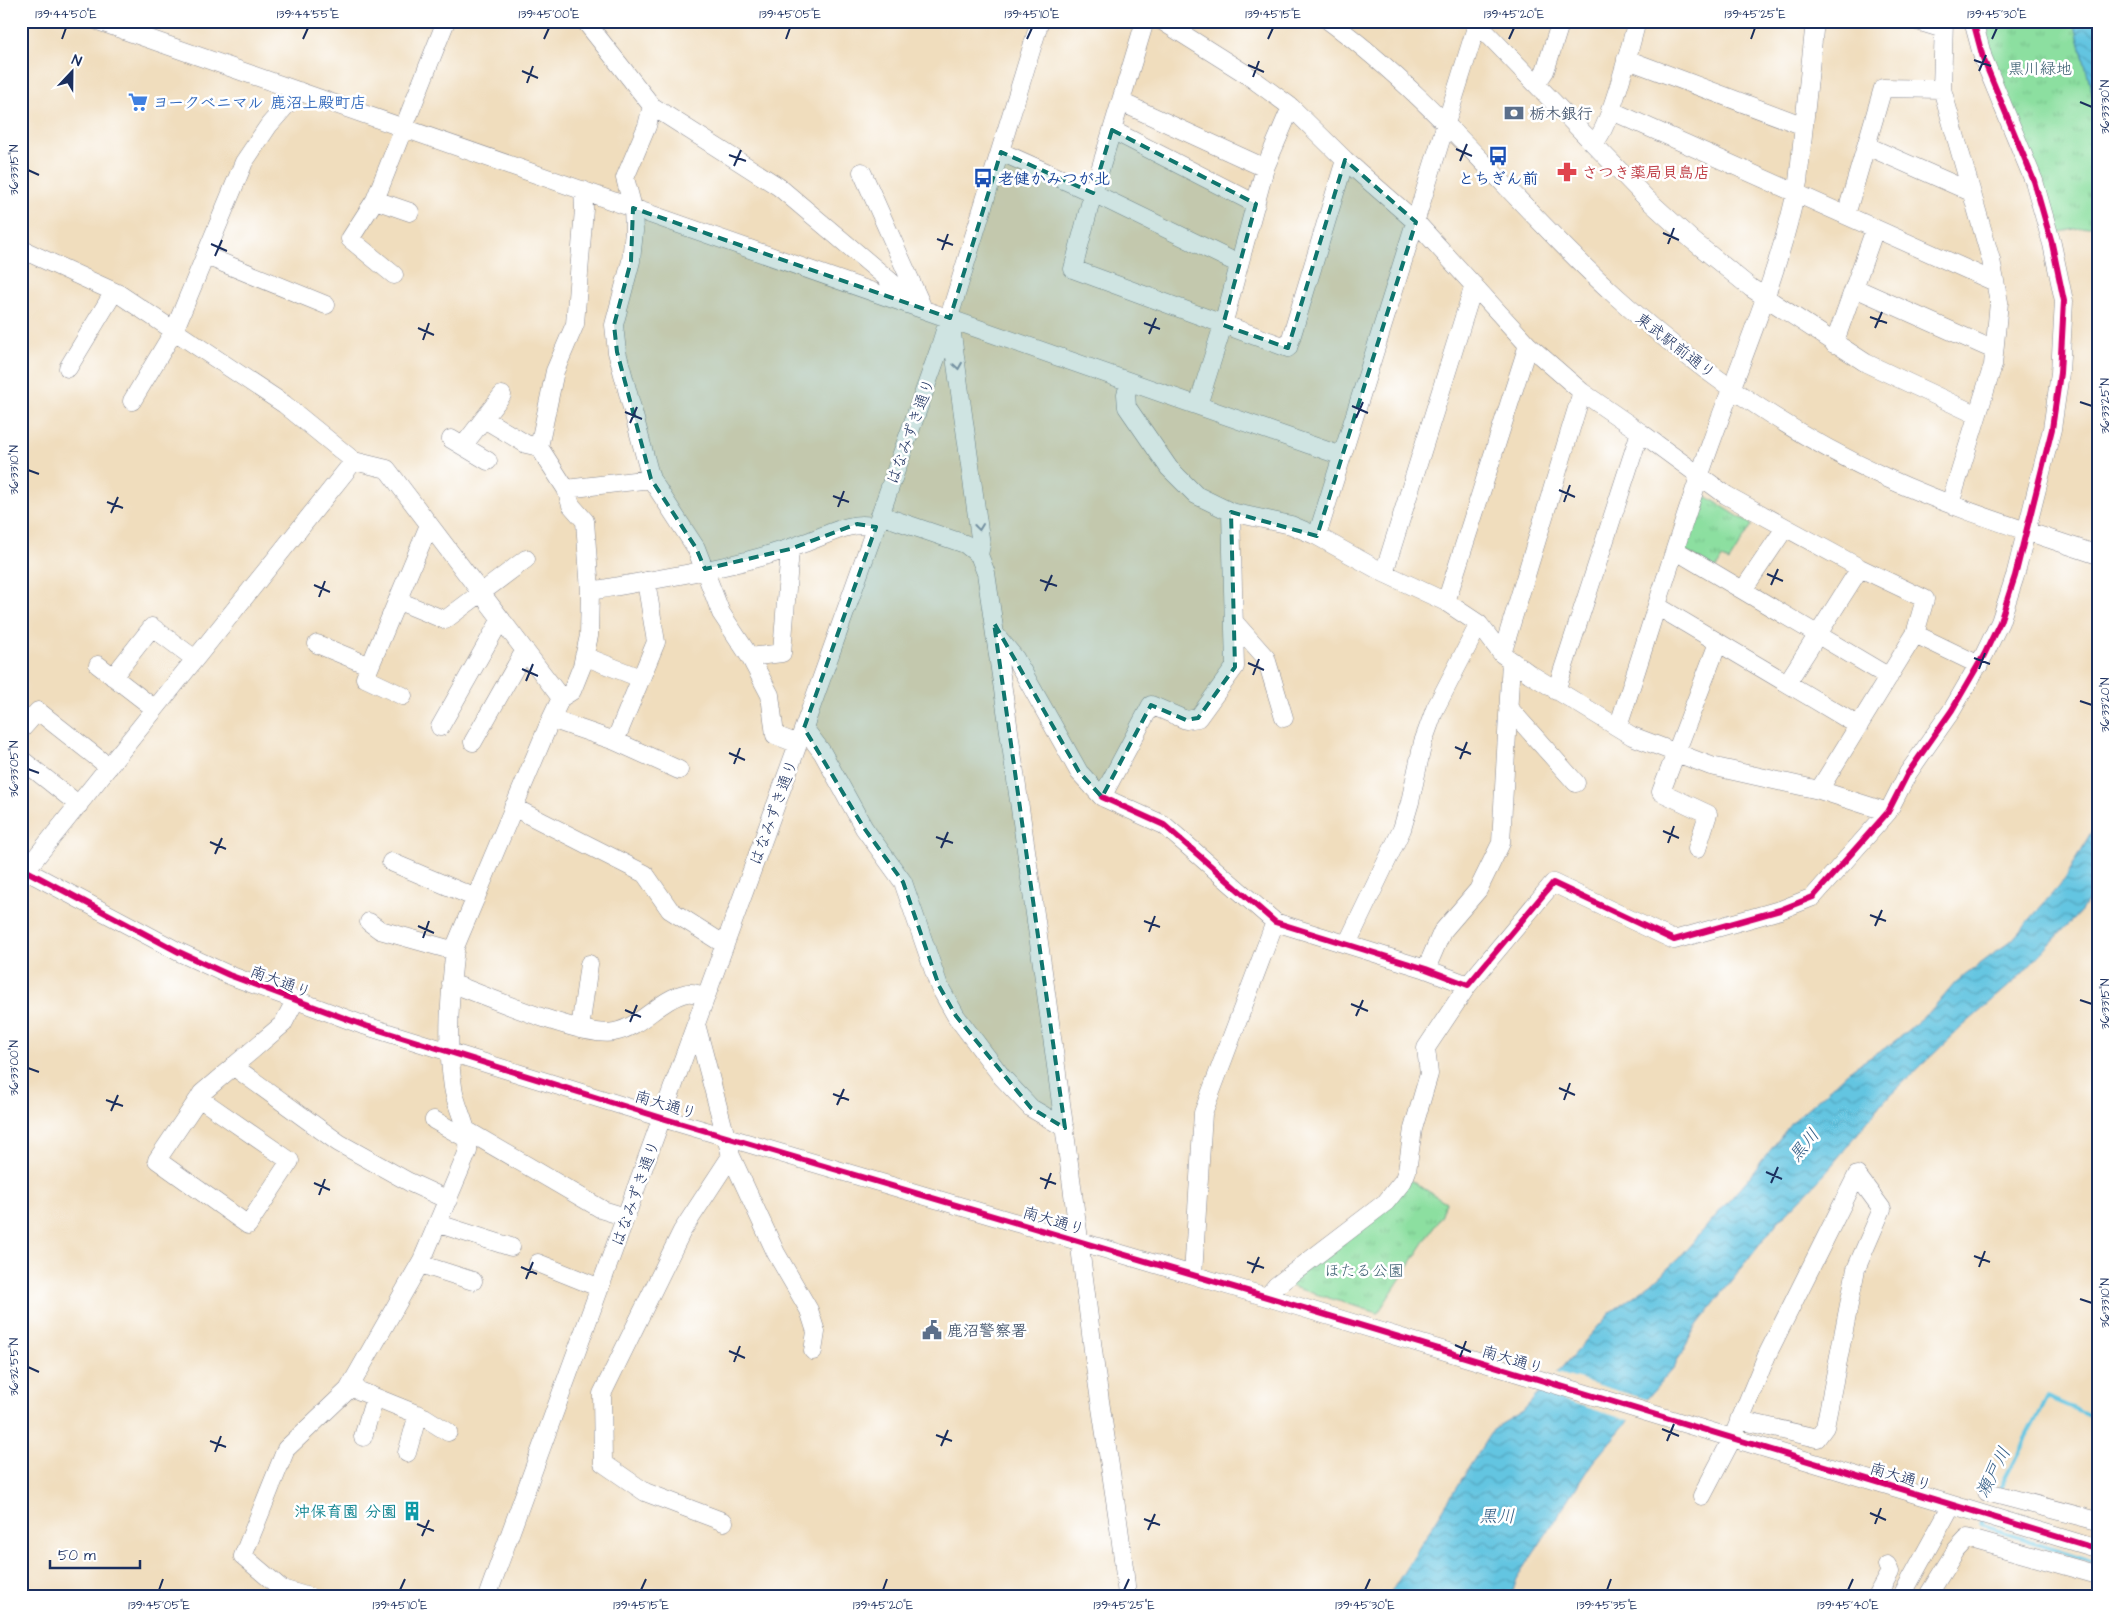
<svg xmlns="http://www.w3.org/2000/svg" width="2119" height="1618" font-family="'Architects Daughter','Klee One',sans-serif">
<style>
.park{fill:url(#park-tufts);stroke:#54877f}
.water{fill:url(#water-waves);stroke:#3f7aa0}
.pier{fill:#f0ddbd}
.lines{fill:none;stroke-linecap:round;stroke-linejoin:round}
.stream{stroke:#63c5e1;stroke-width:4}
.minor-casing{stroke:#86868e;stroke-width:19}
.minor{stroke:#fff;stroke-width:18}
.cycleway-casing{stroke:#fff;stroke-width:9}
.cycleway{stroke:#d6006c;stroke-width:6}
.oneway{stroke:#8d97ae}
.marked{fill:#0f766e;fill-opacity:0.2;stroke:#0f766e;stroke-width:4;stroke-dasharray:10 6;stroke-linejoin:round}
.ticks{fill:none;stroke:#1b2f5e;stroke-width:2}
.labels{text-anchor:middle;stroke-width:5;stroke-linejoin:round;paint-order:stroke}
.park-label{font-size:16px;fill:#375b6e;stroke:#fff}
.shop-label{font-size:16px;font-weight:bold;fill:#366cbe;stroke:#fff;text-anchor:start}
.service-label{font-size:16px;font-weight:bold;fill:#4e5e75;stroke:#fff;text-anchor:start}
.health-label{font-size:16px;font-weight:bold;fill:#be3a42;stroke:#fff;text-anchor:start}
.transit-label{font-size:16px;font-weight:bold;fill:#164399;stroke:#fff;text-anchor:start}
.street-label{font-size:16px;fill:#1b2f5e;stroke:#fff}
.culture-label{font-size:16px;font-weight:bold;fill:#0d838f;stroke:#fff;text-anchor:end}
.water-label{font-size:18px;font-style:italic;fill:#315c85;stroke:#fff}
.neatline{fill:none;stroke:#1b2f5e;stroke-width:2}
.ticks-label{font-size:12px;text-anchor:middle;fill:#1b2f5e}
</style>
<defs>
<pattern id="park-tufts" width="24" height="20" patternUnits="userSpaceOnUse" patternTransform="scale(1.25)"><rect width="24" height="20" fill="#8cdfa0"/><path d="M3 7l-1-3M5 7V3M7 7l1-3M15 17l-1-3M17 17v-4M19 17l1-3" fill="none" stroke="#78c08c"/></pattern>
<pattern id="water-waves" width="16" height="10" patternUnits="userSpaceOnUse" patternTransform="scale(1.25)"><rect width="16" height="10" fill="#63c5e1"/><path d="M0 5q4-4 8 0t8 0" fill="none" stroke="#51a0ba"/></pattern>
</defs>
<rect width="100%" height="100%" fill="#fff"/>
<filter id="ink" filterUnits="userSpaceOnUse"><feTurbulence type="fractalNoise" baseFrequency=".02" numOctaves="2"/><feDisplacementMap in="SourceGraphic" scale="10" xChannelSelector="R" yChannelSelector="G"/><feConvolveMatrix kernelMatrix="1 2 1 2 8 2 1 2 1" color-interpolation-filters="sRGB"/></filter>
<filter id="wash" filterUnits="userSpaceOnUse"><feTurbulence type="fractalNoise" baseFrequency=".0096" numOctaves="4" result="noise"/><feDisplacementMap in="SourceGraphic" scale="20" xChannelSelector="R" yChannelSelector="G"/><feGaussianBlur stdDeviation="1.12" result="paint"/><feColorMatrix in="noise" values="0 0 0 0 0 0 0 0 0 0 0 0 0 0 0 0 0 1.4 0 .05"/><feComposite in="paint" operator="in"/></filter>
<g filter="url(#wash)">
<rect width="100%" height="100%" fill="#f0ddbd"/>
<path class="park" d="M1978 21H2074L2098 116V224L2056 233Z
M1698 491 1752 525 1729 562 1722 558 1716 569 1685 551 1681 542Z
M1410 1180 1446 1202 1442 1215 1378 1313 1286 1285Z"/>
<path class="water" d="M2074 21H2098V114Z
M2098 821V884L2081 911 2018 978 1963 1026 1885 1100 1823 1176 1776 1224 1695 1328 1675 1366 1592 1463 1517 1579 1511 1597H1388L1493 1429 1523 1411 1611 1312 1651 1284 1679 1258 1747 1180 1793 1121 1850 1070 1890 1045 1933 1009 1956 982 2012 940 2065 879Z"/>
<path class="pier" d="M1554 1372 1649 1400 1631 1421 1537 1392Z"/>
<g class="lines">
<path class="stream" d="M1999 1490 2047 1397 2098 1419
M1984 1519 1981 1525 2098 1563"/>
</g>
</g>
<g filter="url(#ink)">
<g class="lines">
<defs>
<path id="minor" d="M98 21 1342 456
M585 21 652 106 647 126 625 178 633 208 634 231 631 261 614 325 617 352 651 479 696 548 721 613 750 657 770 695 775 735 798 744
M1145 21 1093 193 1073 269 1288 348 1345 160
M1162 21 1246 74 1291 107 1345 160 1416 222 1528 345 1582 392 1640 432
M1329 21C1438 101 1519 209 1618 298 1698 370 1789 433 1887 478 1955 509 2027 531 2098 555
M1475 21 1647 199 1692 240 1751 288 1866 363 1977 415
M1917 21 1943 29
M1944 21 1942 89 1991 260 1999 302 1993 365 1950 504
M1626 59 1804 126
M1537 83 1545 71 1561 21
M1121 102 1265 168
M652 106 779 187 916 303
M1610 110 1995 282
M1112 130 1256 204
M1594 143C1610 129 1630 46 1637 21
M1867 146 1971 192
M1001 152 1093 193 1239 264
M862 172 921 304
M375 200 410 212
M1846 215 1883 88 1942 89
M21 249 119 294 284 404 354 461 387 469 561 698
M206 256 326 305
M394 275 350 239 375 200 446 21
M1855 288 1994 350
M950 320 981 545 979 555
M1834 344 1875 229
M68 368 114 292
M1130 382 1126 394 1127 407 1169 468 1196 495 1231 512 1291 525 1317 536 1384 573 1446 602 1479 624 1502 654 1530 674 1632 736 1711 766 1819 790 1888 812
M132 401 174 331 244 162 269 125 299 91
M1198 405 1223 325 1265 168 1291 107
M484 419 526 444 539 447
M451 439 488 461
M463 446 502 395
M566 489 651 479
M880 515 965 544 979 555 986 573C1024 832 1061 1091 1093 1350 1103 1432 1120 1514 1127 1597
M1317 536 1478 21
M1675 550 1889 677
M1384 573 1474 285
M1743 590 1785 528
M590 591C662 578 738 568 807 542 830 534 851 520 876 527
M1446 602 1528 345
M406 604 445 620 526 559
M1657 606 1859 726
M1236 624 1266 658 1284 718
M1915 634 1979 665
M996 635 1015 658 1079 772 1102 797 1151 705 1186 720 1198 718 1235 667 1231 512
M317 644 370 666
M1502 654 1582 392
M584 656 640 678
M750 657 782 653 790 549
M98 665 155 709
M113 677 152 627 195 659
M1787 683 1860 568
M1556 691 1640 432 1726 495 1860 568 1925 599 1915 634 1819 790
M403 696 365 678 429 525
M1508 707 1576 783
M551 719 615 741 656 642 646 581
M440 727 501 619
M1618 727C1649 633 1677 537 1711 443 1742 357 1780 272 1798 182L1815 21
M804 728 822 752 864 828 903 882 939 986 956 1016 1002 1077 1031 1108 1065 1128
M21 730 38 711 109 767
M615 741 679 770
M473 742 525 650
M21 759 79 805
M1102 797 1164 825 1275 922 1426 969 1468 985 1553 883 1674 940 1780 910 1813 897 1888 812 1908 773 1952 710 1984 655 2000 622 2015 576 2052 429 2060 373 2064 301 2052 244 2034 181 1983 58 1973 21
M513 807 645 874 670 910 725 945
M1697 849 1708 814 1661 792 1718 643
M391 862 476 898
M21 868 179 952 229 975 363 1025 662 1118 1267 1297 2098 1549
M21 876 354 461
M369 922 380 930 455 951
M1347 944 1402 829 1410 802 1423 742 1435 709 1479 624
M1426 969 1442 932 1478 890 1501 843 1511 661
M451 983C483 995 586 1039 614 1032 642 1027 659 999 687 993 693 992 700 995 706 996
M696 1024 731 1156 776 1253 809 1310 816 1332 813 1351
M580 1029 589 964
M233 1066 339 1143 409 1182 448 1200
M199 1098 290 1161 248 1225 157 1160 199 1098 202 1093 283 1024 295 1001
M434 1120 469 1140
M466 1130 603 1210 626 1217
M439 1224 511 1247
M538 1263 600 1288
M420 1264 473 1281
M1193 1275 1203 1113 1275 922
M1267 1297 1276 1286 1386 1202 1403 1181 1407 1171 1413 1129 1429 1074 1426 1048 1468 985
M350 1387 424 1417 448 1432
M363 1437 375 1397
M407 1453 418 1414
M1987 1492 2098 1521
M1702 1496 1732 1439 1767 1355 1857 1175 1882 1209 1856 1269 1825 1427 1817 1438 1739 1420
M724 1522 645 1492 603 1463 602 1394 682 1231 731 1156
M309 1597 282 1589 243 1556 286 1449 348 1390 422 1260 468 1151C470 1128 456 1109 453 1087 446 1041 450 993 455 947L551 719 561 698 572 691 582 666 589 636 590 591 585 521 571 505 566 489 539 447 555 371 575 324 584 209 583 190
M487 1597 798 744 939 350 1040 21
M1876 1597 1890 1572 1887 1565
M1901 1597 1951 1506
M1927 1597 1956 1550 1967 1538 2098 1575"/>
</defs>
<use href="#minor" class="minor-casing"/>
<use href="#minor" class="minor"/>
<defs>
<path id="cycleway" d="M1102 797 1164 825 1275 922 1426 969 1468 985 1553 883 1674 940 1780 910 1813 897 1888 812 1908 773 1952 710 1984 655 2000 622 2015 576 2052 429 2060 373 2064 301 2052 244 2034 181 1983 58 1973 21
M21 868 179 952 229 975 363 1025 662 1118 1267 1297 2098 1549"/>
</defs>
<use href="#cycleway" class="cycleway-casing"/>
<use href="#cycleway" class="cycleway"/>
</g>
<defs><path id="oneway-chevron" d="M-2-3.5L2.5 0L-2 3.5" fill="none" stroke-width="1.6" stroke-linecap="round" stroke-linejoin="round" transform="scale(1.25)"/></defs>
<g class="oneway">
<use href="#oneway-chevron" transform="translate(958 366) rotate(81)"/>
<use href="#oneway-chevron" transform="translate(979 527) rotate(83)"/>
</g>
</g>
<path class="marked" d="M1112 130 1256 204 1223 325 1288 348 1345 160 1416 222 1317 536 1231 512 1235 667 1198 718 1186 720 1151 705 1102 797 1079 772 994 623 1065 1128 1031 1108 956 1016 939 986 903 882 864 828 804 728 876 527 857 524 790 549 705 569 696 548 651 479 617 352 614 325 631 261 633 208 950 318 1001 152 1093 193Z"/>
<path class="ticks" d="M62 39 66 28M303 39 308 28M544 39 549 28M786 39 790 28M1027 39 1032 28M1268 39 1273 28M1509 39 1514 28M1751 39 1755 28M1992 39 1997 28M1974 60 1991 66M1248 65 1264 72M522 71 538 78M1979 71 1986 55M1253 77 1259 61M527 83 533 66M2080 102 2092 107M1456 149 1472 156M729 155 746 161M1460 161 1467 144M734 166 741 150M28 170 39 175M1663 233 1679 240M937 239 953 245M211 244 227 251M1668 244 1674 228M942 250 948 234M215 256 222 240M1870 317 1887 323M1144 323 1160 329M418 328 434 335M1875 328 1882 312M1149 334 1156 318M423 340 429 323M2080 402 2092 406M1352 406 1368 413M625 412 642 419M1356 418 1363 402M630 423 637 407M28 470 39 474M1559 490 1575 497M833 496 849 502M107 502 123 508M1564 502 1570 485M838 507 844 491M111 513 118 497M1767 574 1783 581M1040 580 1057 586M314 585 330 592M1771 585 1778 569M1045 591 1052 575M319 597 325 581M1974 658 1990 664M1248 663 1264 670M522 669 538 676M1979 669 1985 653M1253 675 1259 659M526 681 533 664M2080 701 2092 705M1455 747 1471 754M729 753 745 760M1460 759 1467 742M734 764 740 748M28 769 39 773M1663 831 1679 838M936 837 953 843M210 842 226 849M1668 843 1674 826M941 848 948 832M215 854 222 838M1870 915 1886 921M1144 921 1160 927M418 926 434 933M1875 926 1882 910M1149 932 1155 916M423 938 429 921M2080 1000 2092 1004M1351 1004 1368 1011M625 1010 641 1017M1356 1016 1363 1000M630 1022 637 1005M28 1068 39 1072M1559 1088 1575 1095M833 1094 849 1100M106 1100 123 1106M1564 1100 1570 1083M837 1105 844 1089M111 1111 118 1095M1766 1172 1782 1179M1040 1178 1056 1184M314 1183 330 1190M1771 1183 1778 1167M1045 1189 1051 1173M319 1195 325 1179M1974 1256 1990 1262M1247 1262 1264 1268M521 1267 537 1274M1979 1267 1985 1251M1252 1273 1259 1257M526 1279 533 1262M2080 1299 2092 1303M1455 1345 1471 1352M729 1351 745 1358M1460 1357 1466 1341M734 1362 740 1346M28 1367 39 1372M1662 1429 1679 1436M936 1435 952 1441M210 1441 226 1447M1667 1441 1674 1424M941 1446 948 1430M215 1452 221 1436M1870 1513 1886 1520M1144 1519 1160 1525M417 1524 434 1531M1875 1524 1881 1508M1148 1530 1155 1514M422 1536 429 1520M159 1590 163 1579M400 1590 405 1579M641 1590 646 1579M883 1590 887 1579M1124 1590 1129 1579M1365 1590 1370 1579M1607 1590 1611 1579M1848 1590 1853 1579"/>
<defs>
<symbol id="supermarket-bare" viewBox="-9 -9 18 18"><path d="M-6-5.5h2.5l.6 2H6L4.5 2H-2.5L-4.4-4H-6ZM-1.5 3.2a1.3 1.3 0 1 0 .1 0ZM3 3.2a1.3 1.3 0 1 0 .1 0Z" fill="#3f7fe0" stroke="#fff" stroke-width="2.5" paint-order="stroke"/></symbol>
<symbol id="bank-bare" viewBox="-9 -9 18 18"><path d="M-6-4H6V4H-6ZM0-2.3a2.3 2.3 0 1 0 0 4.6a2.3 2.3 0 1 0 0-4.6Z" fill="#5c6f8a" stroke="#fff" stroke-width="2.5" paint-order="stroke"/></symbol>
<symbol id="bus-bare" viewBox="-9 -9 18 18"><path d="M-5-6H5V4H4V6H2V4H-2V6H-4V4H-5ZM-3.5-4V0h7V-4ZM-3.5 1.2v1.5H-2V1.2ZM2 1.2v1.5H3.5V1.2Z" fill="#1a4fb4" stroke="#fff" stroke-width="2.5" paint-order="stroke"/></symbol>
<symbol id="pharmacy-bare" viewBox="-9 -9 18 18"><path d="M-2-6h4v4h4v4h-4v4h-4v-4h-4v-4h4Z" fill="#e0444e" stroke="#fff" stroke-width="2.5" paint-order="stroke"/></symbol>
<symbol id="civic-bare" viewBox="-9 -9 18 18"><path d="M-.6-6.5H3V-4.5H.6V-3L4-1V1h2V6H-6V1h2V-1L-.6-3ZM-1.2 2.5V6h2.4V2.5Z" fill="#5c6f8a" stroke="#fff" stroke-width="2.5" paint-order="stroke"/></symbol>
<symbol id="building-bare" viewBox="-9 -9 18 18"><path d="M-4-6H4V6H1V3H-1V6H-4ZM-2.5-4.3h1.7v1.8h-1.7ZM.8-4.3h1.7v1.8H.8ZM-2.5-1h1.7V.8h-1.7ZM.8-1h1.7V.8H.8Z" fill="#0f9aa8" stroke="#fff" stroke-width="2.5" paint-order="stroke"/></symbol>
</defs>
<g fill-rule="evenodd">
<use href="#supermarket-bare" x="124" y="88" width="28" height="28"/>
<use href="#bank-bare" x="1500" y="99" width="28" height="28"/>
<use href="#bus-bare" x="1484" y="142" width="28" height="28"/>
<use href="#pharmacy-bare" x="1553" y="158" width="28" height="28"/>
<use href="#bus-bare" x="969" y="164" width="28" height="28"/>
<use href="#civic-bare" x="918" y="1316" width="28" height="28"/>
<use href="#building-bare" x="398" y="1497" width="28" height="28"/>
</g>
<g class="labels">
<g class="park-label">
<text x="2040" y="74">黒川緑地</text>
<text x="1364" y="1276">ほたる公園</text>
</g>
<g class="shop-label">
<text x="153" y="108">ヨークベニマル 鹿沼上殿町店</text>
</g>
<g class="service-label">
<text x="1529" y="119">栃木銀行</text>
<text x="947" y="1336">鹿沼警察署</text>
</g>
<g class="health-label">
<text x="1582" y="178">さつき薬局貝島店</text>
</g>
<g class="transit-label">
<text x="998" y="184">老健かみつが北</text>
<text x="1498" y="184" text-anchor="middle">とちぎん前</text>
</g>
<g class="street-label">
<text transform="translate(1676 345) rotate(38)" y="6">東武駅前通り</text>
<text transform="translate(910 431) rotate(-70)" y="6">はなみずき通り</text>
<text transform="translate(773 812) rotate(-70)" y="6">はなみずき通り</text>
<text transform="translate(281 981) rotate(21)" y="6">南大通り</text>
<text transform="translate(666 1104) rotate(17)" y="6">南大通り</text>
<text transform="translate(635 1193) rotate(-70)" y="6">はなみずき通り</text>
<text transform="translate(1054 1220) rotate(17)" y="6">南大通り</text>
<text transform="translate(1513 1359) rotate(17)" y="6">南大通り</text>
<text transform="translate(1901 1476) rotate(17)" y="6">南大通り</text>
</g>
<g class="culture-label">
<text x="397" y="1517">沖保育園 分園</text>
</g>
<g class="water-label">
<text transform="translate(1804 1145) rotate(-50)" y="6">黒川</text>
<text transform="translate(1993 1472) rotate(-63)" y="6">瀬戸川</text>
<text x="1497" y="1522">黒川</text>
</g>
</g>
<rect width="2119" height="1618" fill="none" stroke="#fff" stroke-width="55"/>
<g transform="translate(72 72) rotate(22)" stroke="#ffffff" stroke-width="4" paint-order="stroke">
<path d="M0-4L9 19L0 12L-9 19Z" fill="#1b2f5e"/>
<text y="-8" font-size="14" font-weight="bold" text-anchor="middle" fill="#1b2f5e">N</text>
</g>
<path d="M50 1560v8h90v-8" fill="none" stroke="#1b2f5e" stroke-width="2.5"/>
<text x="58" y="1560" font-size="15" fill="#1b2f5e" stroke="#ffffff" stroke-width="4" paint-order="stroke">50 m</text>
<rect x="28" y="28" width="2064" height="1562" class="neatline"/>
<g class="ticks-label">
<text x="66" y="18">139°44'50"E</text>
<text x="308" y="18">139°44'55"E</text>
<text x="549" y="18">139°45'00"E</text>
<text x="790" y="18">139°45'05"E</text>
<text x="1032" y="18">139°45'10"E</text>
<text x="1273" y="18">139°45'15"E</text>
<text x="1514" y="18">139°45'20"E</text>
<text x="1755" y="18">139°45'25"E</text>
<text x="1997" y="18">139°45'30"E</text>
<text transform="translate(2105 107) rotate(-90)" y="4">36°33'30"N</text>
<text transform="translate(14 170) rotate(-90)" y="4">36°33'15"N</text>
<text transform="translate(2105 406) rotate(-90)" y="4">36°33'25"N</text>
<text transform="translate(14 470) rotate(-90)" y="4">36°33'10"N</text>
<text transform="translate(2105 705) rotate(-90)" y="4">36°33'20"N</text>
<text transform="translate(14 769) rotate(-90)" y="4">36°33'05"N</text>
<text transform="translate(2105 1004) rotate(-90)" y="4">36°33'15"N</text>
<text transform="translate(14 1068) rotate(-90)" y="4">36°33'00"N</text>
<text transform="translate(2105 1303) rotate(-90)" y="4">36°33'10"N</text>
<text transform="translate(14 1367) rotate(-90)" y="4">36°32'55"N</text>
<text x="159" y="1609">139°45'05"E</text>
<text x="400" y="1609">139°45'10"E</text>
<text x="641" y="1609">139°45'15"E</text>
<text x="883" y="1609">139°45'20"E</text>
<text x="1124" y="1609">139°45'25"E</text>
<text x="1365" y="1609">139°45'30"E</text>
<text x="1607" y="1609">139°45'35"E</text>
<text x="1848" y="1609">139°45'40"E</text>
</g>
</svg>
